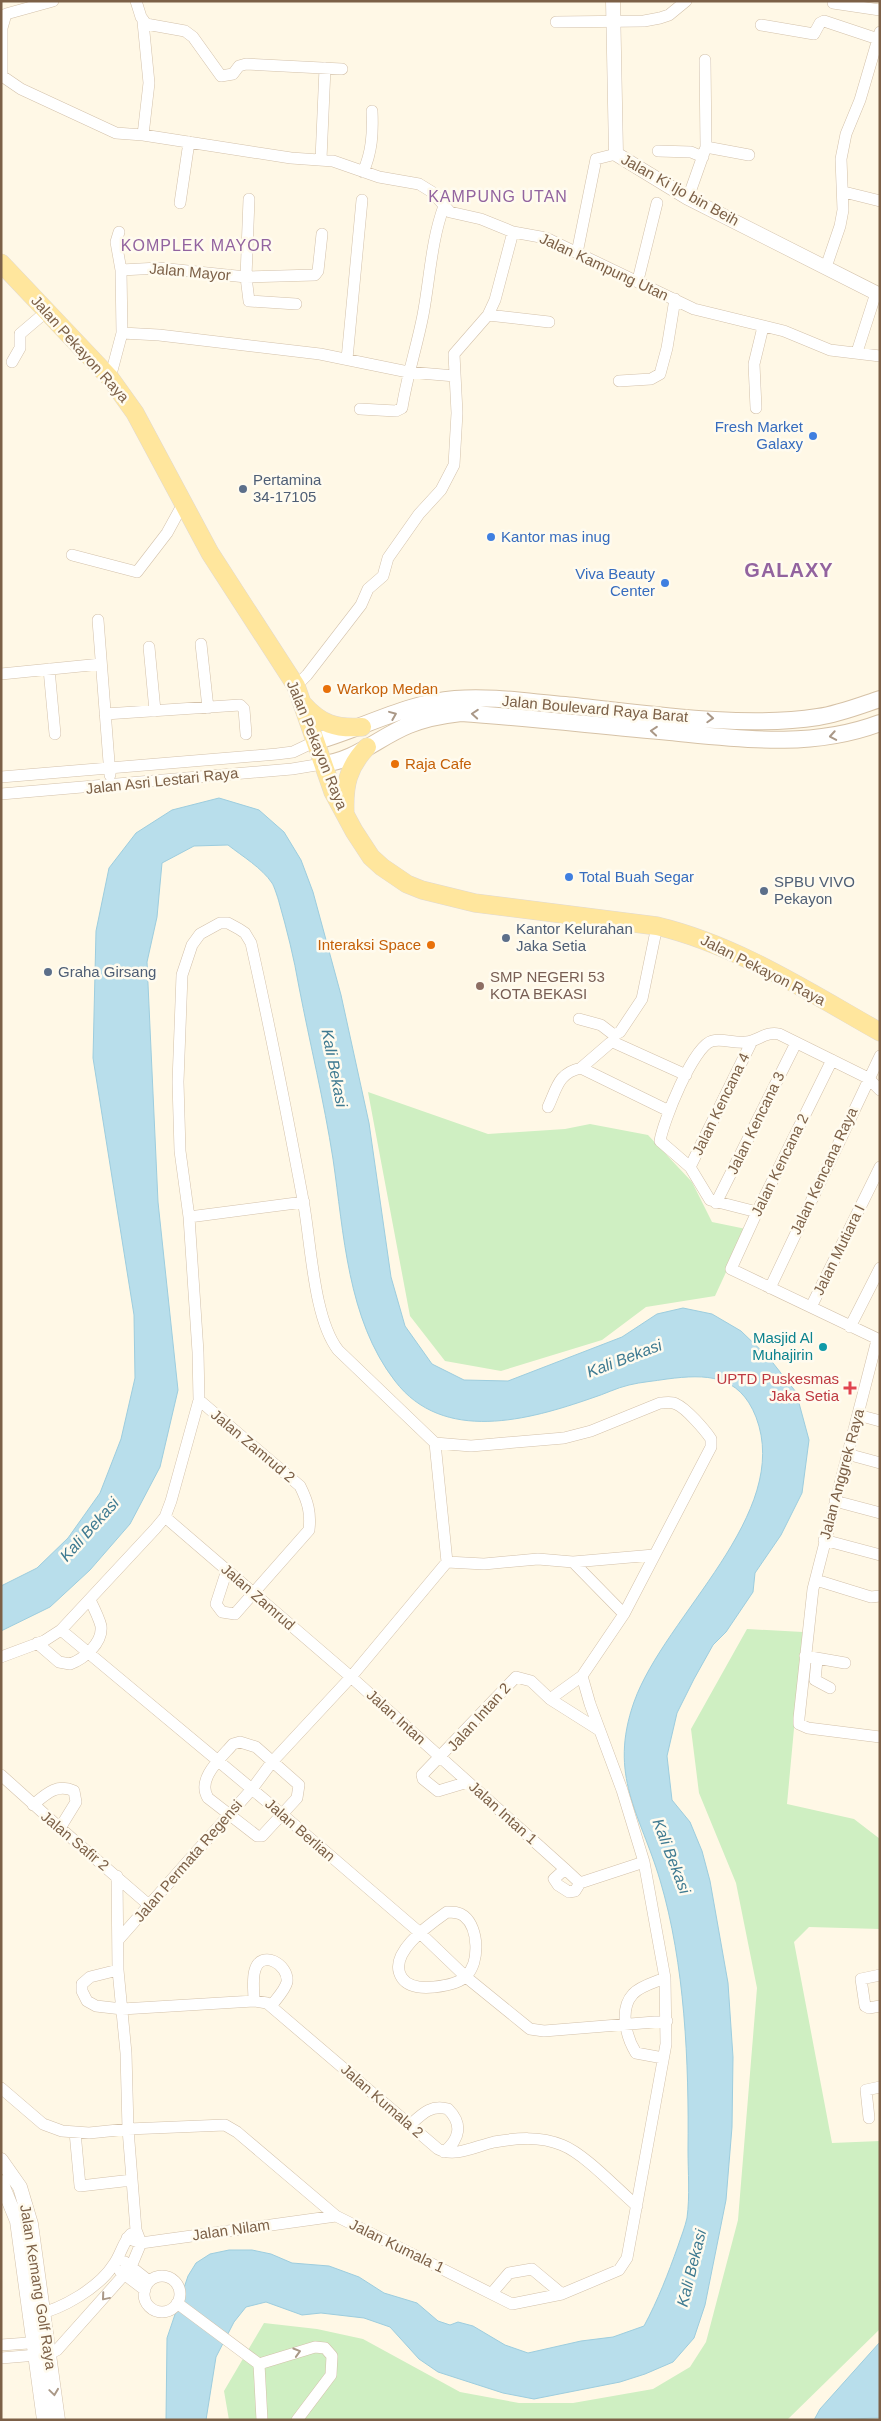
<svg xmlns="http://www.w3.org/2000/svg" width="881" height="2421" font-family="Helvetica,sans-serif">
<style>
.green{fill:#cfefc2}
.water{fill:#b8deeb;stroke:#9dcdde}
.lines{fill:none;stroke-linecap:round;stroke-linejoin:round}
.minor-casing{stroke:#d3c1aa;stroke-width:12}
.tertiary-casing{stroke:#d3c1aa;stroke-width:15}
.secondary-casing{stroke:#d6c2a7;stroke-width:18}
.primary-casing{stroke:#e0d9d3;stroke-width:19}
.minor{stroke:#fff;stroke-width:11}
.tertiary{stroke:#fff;stroke-width:14}
.secondary{stroke:#fff;stroke-width:16}
.primary{stroke:#ffe69d;stroke-width:18}
.oneway{stroke:#aa9887}
.shop-dot{fill:#3f7fe0;stroke:#fffbef;stroke-width:2}
.service-dot{fill:#5c6f8a;stroke:#fffbef;stroke-width:2}
.food-dot{fill:#e8710a;stroke:#fffbef;stroke-width:2}
.education-dot{fill:#8d6e63;stroke:#fffbef;stroke-width:2}
.culture-dot{fill:#0f9aa8;stroke:#fffbef;stroke-width:2}
.health-dot{fill:#e0444e;stroke:#fffbef;stroke-width:2}
.labels{text-anchor:middle;stroke-width:5;stroke-linejoin:round;paint-order:stroke}
.street-label{font-size:15px;fill:#7c6047;stroke:#fffbef}
.shop-label{font-size:15px;fill:#366cbe;stroke:#fffbef;text-anchor:end}
.service-label{font-size:15px;fill:#4e5e75;stroke:#fffbef;text-anchor:start}
.food-label{font-size:15px;fill:#c56008;stroke:#fffbef;text-anchor:start}
.education-label{font-size:15px;fill:#785e54;stroke:#fffbef;text-anchor:start}
.culture-label{font-size:15px;fill:#0d838f;stroke:#fffbef;text-anchor:end}
.health-label{font-size:15px;fill:#be3a42;stroke:#fffbef;text-anchor:end}
.neighbourhood-label{font-size:16px;letter-spacing:1px;fill:#92639f;stroke:#fffbef}
.water-label{font-size:16px;font-style:italic;fill:#3e7a91;stroke:#fffbef}
.district-label{font-size:20px;font-weight:bold;letter-spacing:1px;fill:#92639f;stroke:#fffbef}
</style>
<rect width="100%" height="100%" fill="#fff8e6"/>
<path class="green" d="M368 1092 488 1134 565 1129 590 1124 648 1135 692 1182 712 1222 746 1229 715 1296 646 1307 602 1340 501 1371 445 1361 410 1316Z
M747 1629 803 1632 787 1804 854 1819 880 1839V1929L809 1927 794 1942 832 2143 880 2141V2329L787 2420H229L224 2391 264 2323 317 2329 363 2339 460 2392 519 2403H573L653 2389 690 2367 706 2342 738 2220 757 1988 736 1883 699 1793 691 1729Z"/>
<path class="water" d="M219 798 259 810 284 832 301 860 313 892 341 995 369 1123 391 1277 405 1326 432 1364 464 1380 508 1381 622 1337 657 1314 683 1308 712 1314 741 1331 769 1358 796 1392 809 1440 802 1493 781 1535 755 1573 753 1592 726 1632 713 1645 694 1679 677 1713 667 1756 672 1800 690 1822 702 1851 710 1881 728 1983 733 2057 732 2127 726 2200 705 2305 694 2338 673 2362 645 2374 620 2382 534 2399 503 2393 438 2372 419 2359 390 2327 364 2318 321 2313 302 2315 266 2302 246 2307 234 2322 216 2357 206 2420H166L167 2338 188 2276 196 2263 210 2254 229 2250H252L271 2254 292 2263 329 2266 359 2277 384 2293 417 2303 438 2321 450 2325 458 2322 473 2326 505 2345 528 2353 581 2341 613 2337 644 2326C658 2300 668 2274 678 2246 681 2237 685 2227 687 2218 690 2196 688 2172 688 2150 689 2063 685 1964 660 1880 640 1813 608 1776 634 1702 665 1615 793 1514 756 1417 739 1374 706 1374 667 1379 655 1381 641 1382 629 1385 616 1388 605 1394 592 1398 529 1420 443 1444 395 1381 347 1319 344 1233 333 1159 324 1101 310 1044 299 987 294 958 287 930 279 902 278 898 274 886 272 883 262 868 242 856 228 845L194 846 162 863 157 917 147 962 158 1202 178 1390 160 1467 130 1524 90 1570 50 1607 1 1631V1586L37 1568 68 1538 100 1493 121 1439 135 1378 134 1315 93 1058 96 931 109 868 136 833 172 810Z
M880 2342V2418L814 2420 820 2409Z"/>
<g class="lines">
<defs>
<path id="minor" d="M136 1 141 17 146 24 185 31 193 37 221 76 233 74 239 66 246 64 342 69
M833 3 880 10
M556 22 644 21 660 18 669 15 686 1
M761 25 814 34 820 23 824 21 878 39
M705 60 706 147
M2 76 21 89 116 133 143 135 291 158 333 161 379 177 419 184 432 192 450 212 481 219 513 232
M2 76V28L6 14 53 1
M143 135 149 83 143 22
M658 151 691 152 703 157
M321 159 325 68
M363 172C372 152 373 133 372 111
M844 192 880 201
M688 198 706 147 749 155
M180 203 189 142
M119 232 116 242 121 270
M577 253 596 159 616 154
M826 267 840 226 843 210 841 159 846 134 860 100 880 32
M638 280 657 203
M296 304 249 301 246 277 315 275 318 271 322 234
M488 315 549 322
M122 333 159 335 320 354 408 372 455 376
M857 352 876 293
M347 359 362 200
M12 362 20 348V334L47 311
M110 378 122 333 121 270 159 268 246 277 249 199
M619 381 651 379 660 374 667 348 675 299
M756 408 754 364 763 327
M360 409 396 411 402 408C407 376 417 346 423 315 430 278 431 241 444 206
M72 555 137 572 167 533 184 502
M98 620 110 775
M201 644 208 708
M149 647 155 711
M49 669 55 734
M1 674 101 664
M296 686 307 675 361 605 368 589 383 576 388 558 419 514 441 490 454 465 457 413 454 354 488 315 495 300 513 232 546 238 694 309 784 331 830 350 880 356
M105 714 240 705 244 709 246 734
M1 777 277 754 293 752 314 742
M1 794 292 769 322 764
M579 1019 601 1025 614 1035 620 1032 642 999 657 926
M832 1060 757 1212 731 1269 880 1340
M581 1068 610 1043 613 1042 686 1075
M548 1107C557 1088 558 1073 581 1068L669 1111
M690 1167 752 1041
M716 1203 796 1043
M757 1212 710 1200 690 1167 660 1141C663 1122 693 1046 712 1041 723 1038 735 1044 746 1042 758 1041 766 1031 779 1034L868 1078 880 1090
M189 1217 304 1202
M770 1288 880 1056
M811 1307 880 1167
M850 1327 880 1268
M877 1340 813 1589 799 1718V1724L808 1728 880 1737
M199 1400 300 1486C308 1502 311 1513 309 1530L235 1614 222 1612 216 1604 227 1570
M858 1415 880 1421
M435 1443 447 1562
M847 1454 880 1463
M835 1501 880 1513
M165 1517 351 1677 565 1869 580 1883 575 1891 569 1892 558 1885 554 1879 565 1869
M824 1540 880 1555
M447 1562 484 1564 538 1559 573 1562 654 1555
M573 1562 624 1614
M816 1580 871 1597 880 1596
M61 1630 283 1815 419 1932 466 1977 530 2029 544 2031 667 2021
M37 1643 59 1662 70 1664C84 1659 103 1643 101 1626 99 1618 94 1608 90 1600
M805 1656 845 1663
M1 1657 44 1641 61 1630 155 1529 165 1517 171 1501 199 1400 198 1352 189 1217 180 1151 178 1082 182 975 192 945 200 934 220 923H228L239 929 245 933 251 943C270 1028 287 1114 303 1200 311 1241 313 1318 338 1350L435 1443 471 1446 564 1438 591 1431 660 1403C665 1403 671 1401 676 1404 686 1408 705 1430 711 1439V1447L624 1614 582 1676 550 1699
M817 1660 815 1680 830 1688
M240 1742 256 1747 299 1785 297 1798 262 1836H257L208 1798C196 1779 221 1758 233 1744Z
M1 1775 60 1828 150 1906
M468 1782 438 1791 423 1779 422 1775 516 1677 531 1681 550 1699 599 1730
M33 1805C46 1794 57 1783 74 1791L76 1802 60 1828
M580 1883 644 1862
M447 1912C453 1912 459 1912 464 1916 479 1928 480 1963 466 1976 460 1983 443 1986 434 1987 424 1988 409 1988 402 1978 386 1954 430 1924 447 1912Z
M119 1939 252 1789 272 1762 351 1677 447 1562
M118 1970 90 1977 82 1984V1991L87 2001 96 2006 122 2009 254 2001 267 2003 438 2149C455 2158 476 2146 494 2142 517 2138 540 2136 562 2145 585 2154 617 2189 637 2206
M880 1975 861 1979 865 2006 869 2008 880 2006
M254 2001C254 1991 252 1979 255 1970 261 1949 289 1964 287 1982 285 1990 277 1998 272 2005
M663 2058 636 2053C626 2037 619 2009 633 1994 640 1986 656 1982 665 1978
M1 2088 43 2124 62 2131 89 2133 128 2129 225 2125 237 2132 336 2216 512 2304 562 2294 619 2270 627 2258 666 2044 665 1978 644 1862 622 1790 590 1704 582 1676
M869 2118 866 2090 880 2087
M410 2125C422 2114 431 2104 448 2109 463 2124 460 2139 444 2152
M75 2132 80 2186 132 2180
M127 2238 141 2243 336 2216
M125 2262 149 2281
M120 2271 145 2290
M144 2294a18 18 0 1 1 36 0a18 18 0 1 1-36 0Z
M492 2293 509 2273 532 2269 562 2294
M177 2303 259 2364
M35 2315C62 2309 99 2288 114 2264 121 2254 123 2242 131 2234
M1 2345 42 2342
M1 2358 49 2354 57 2350 131 2267 141 2243 136 2230 128 2129 126 2053 118 1970 117 1876
M259 2364 315 2347 325 2348 332 2356 331 2375 297 2420
M259 2364 262 2420"/>
<path id="tertiary" d="M613 1 616 154 688 198 880 295
M1 2160 20 2187 31 2224 58 2420
M1 2182 17 2221 44 2420"/>
<path id="secondary" d="M314 742C361 729 406 703 455 699 491 696 528 702 565 705 642 713 742 729 818 717 839 714 859 706 880 699
M322 764C355 761 379 737 409 725 426 718 443 715 461 713 531 718 600 726 670 732 741 739 811 749 880 723"/>
<path id="primary" d="M1 263 110 378 135 413 210 553 296 686 333 792 354 831 371 857 382 867 407 884 422 890 475 903 657 926C737 945 809 992 880 1032
M303 704C321 724 336 729 362 727
M345 812C344 785 348 767 367 747"/>
</defs>
<use href="#minor" class="minor-casing"/>
<use href="#tertiary" class="tertiary-casing"/>
<use href="#secondary" class="secondary-casing"/>
<use href="#primary" class="primary-casing"/>
<use href="#minor" class="minor"/>
<use href="#tertiary" class="tertiary"/>
<use href="#secondary" class="secondary"/>
<use href="#primary" class="primary"/>
</g>
<defs><path id="oneway-chevron" d="M-2-3.5L2.5 0L-2 3.5" fill="none" stroke-width="1.6" stroke-linecap="round" stroke-linejoin="round" transform="scale(1.25)"/></defs>
<g class="oneway">
<use href="#oneway-chevron" transform="translate(475 714) rotate(-176)"/>
<use href="#oneway-chevron" transform="translate(393 715) rotate(-22)"/>
<use href="#oneway-chevron" transform="translate(710 718) rotate(3)"/>
<use href="#oneway-chevron" transform="translate(654 731) rotate(-175)"/>
<use href="#oneway-chevron" transform="translate(833 736) rotate(170)"/>
<use href="#oneway-chevron" transform="translate(105 2297) rotate(130)"/>
<use href="#oneway-chevron" transform="translate(297 2352) rotate(-17)"/>
<use href="#oneway-chevron" transform="translate(54 2392) rotate(82)"/>
</g>
<g class="shop-dot">
<circle cx="813" cy="436" r="5"/>
<circle cx="491" cy="537" r="5"/>
<circle cx="665" cy="583" r="5"/>
<circle cx="569" cy="877" r="5"/>
</g>
<g class="service-dot">
<circle cx="243" cy="489" r="5"/>
<circle cx="764" cy="891" r="5"/>
<circle cx="506" cy="938" r="5"/>
<circle cx="48" cy="972" r="5"/>
</g>
<g class="food-dot">
<circle cx="327" cy="689" r="5"/>
<circle cx="395" cy="764" r="5"/>
<circle cx="431" cy="945" r="5"/>
</g>
<circle class="education-dot" cx="480" cy="986" r="5"/>
<circle class="culture-dot" cx="823" cy="1347" r="5"/>
<path class="health-dot" d="M847.5 1380.5h5v5h5v5h-5v5h-5v-5h-5v-5h5z"/>
<g class="labels">
<g class="street-label">
<text transform="translate(680 190) rotate(29)" y="5">Jalan Ki Ijo bin Beih</text>
<text transform="translate(604 267) rotate(25)" y="5">Jalan Kampung Utan</text>
<text transform="translate(190 272) rotate(5)" y="5">Jalan Mayor</text>
<text transform="translate(80 349) rotate(48)" y="5">Jalan Pekayon Raya</text>
<text transform="translate(595 709) rotate(5)" y="5">Jalan Boulevard Raya Barat</text>
<text transform="translate(317 745) rotate(68)" y="5">Jalan Pekayon Raya</text>
<text transform="translate(162 781) rotate(-6)" y="5">Jalan Asri Lestari Raya</text>
<text transform="translate(763 970) rotate(27)" y="5">Jalan Pekayon Raya</text>
<text transform="translate(721 1104) rotate(-64)" y="5">Jalan Kencana 4</text>
<text transform="translate(756 1123) rotate(-64)" y="5">Jalan Kencana 3</text>
<text transform="translate(780 1165) rotate(-64)" y="5">Jalan Kencana 2</text>
<text transform="translate(824 1171) rotate(-65)" y="5">Jalan Kencana Raya</text>
<text transform="translate(839 1250) rotate(-64)" y="5">Jalan Mutiara I</text>
<text transform="translate(253 1446) rotate(40)" y="5">Jalan Zamrud 2</text>
<text transform="translate(842 1474) rotate(-75)" y="5">Jalan Anggrek Raya</text>
<text transform="translate(258 1597) rotate(41)" y="5">Jalan Zamrud</text>
<text transform="translate(396 1717) rotate(42)" y="5">Jalan Intan</text>
<text transform="translate(479 1717) rotate(-48)" y="5">Jalan Intan 2</text>
<text transform="translate(503 1813) rotate(42)" y="5">Jalan Intan 1</text>
<text transform="translate(300 1830) rotate(41)" y="5">Jalan Berlian</text>
<text transform="translate(75 1841) rotate(40)" y="5">Jalan Safir 2</text>
<text transform="translate(188 1861) rotate(-49)" y="5">Jalan Permata Regensi</text>
<text transform="translate(382 2101) rotate(41)" y="5">Jalan Kumala 2</text>
<text transform="translate(231 2230) rotate(-8)" y="5">Jalan Nilam</text>
<text transform="translate(397 2246) rotate(26)" y="5">Jalan Kumala 1</text>
<text transform="translate(38 2287) rotate(81)" y="5">Jalan Kemang Golf Raya</text>
</g>
<g class="shop-label">
<text x="803" y="432">Fresh Market<tspan x="803" dy="17">Galaxy</tspan></text>
<text x="501" y="542" text-anchor="start">Kantor mas inug</text>
<text x="655" y="579">Viva Beauty<tspan x="655" dy="17">Center</tspan></text>
<text x="579" y="882" text-anchor="start">Total Buah Segar</text>
</g>
<g class="service-label">
<text x="253" y="485">Pertamina<tspan x="253" dy="17">34-17105</tspan></text>
<text x="774" y="887">SPBU VIVO<tspan x="774" dy="17">Pekayon</tspan></text>
<text x="516" y="934">Kantor Kelurahan<tspan x="516" dy="17">Jaka Setia</tspan></text>
<text x="58" y="977">Graha Girsang</text>
</g>
<g class="food-label">
<text x="337" y="694">Warkop Medan</text>
<text x="405" y="769">Raja Cafe</text>
<text x="421" y="950" text-anchor="end">Interaksi Space</text>
</g>
<g class="education-label">
<text x="490" y="982">SMP NEGERI 53<tspan x="490" dy="17">KOTA BEKASI</tspan></text>
</g>
<g class="culture-label">
<text x="813" y="1343">Masjid Al<tspan x="813" dy="17">Muhajirin</tspan></text>
</g>
<g class="health-label">
<text x="839" y="1384">UPTD Puskesmas<tspan x="839" dy="17">Jaka Setia</tspan></text>
</g>
<g class="neighbourhood-label">
<text x="498" y="202">KAMPUNG UTAN</text>
<text x="197" y="251">KOMPLEK MAYOR</text>
</g>
<g class="water-label">
<text transform="translate(335 1068) rotate(79)" y="6">Kali Bekasi</text>
<text transform="translate(624 1358) rotate(-21)" y="6">Kali Bekasi</text>
<text transform="translate(89 1529) rotate(-48)" y="6">Kali Bekasi</text>
<text transform="translate(672 1856) rotate(69)" y="6">Kali Bekasi</text>
<text transform="translate(691 2268) rotate(-76)" y="6">Kali Bekasi</text>
</g>
<g class="district-label">
<text x="789" y="577">GALAXY</text>
</g>
</g>
<rect width="881" height="2421" fill="none" stroke="#7c6047" stroke-width="5"/>
</svg>
